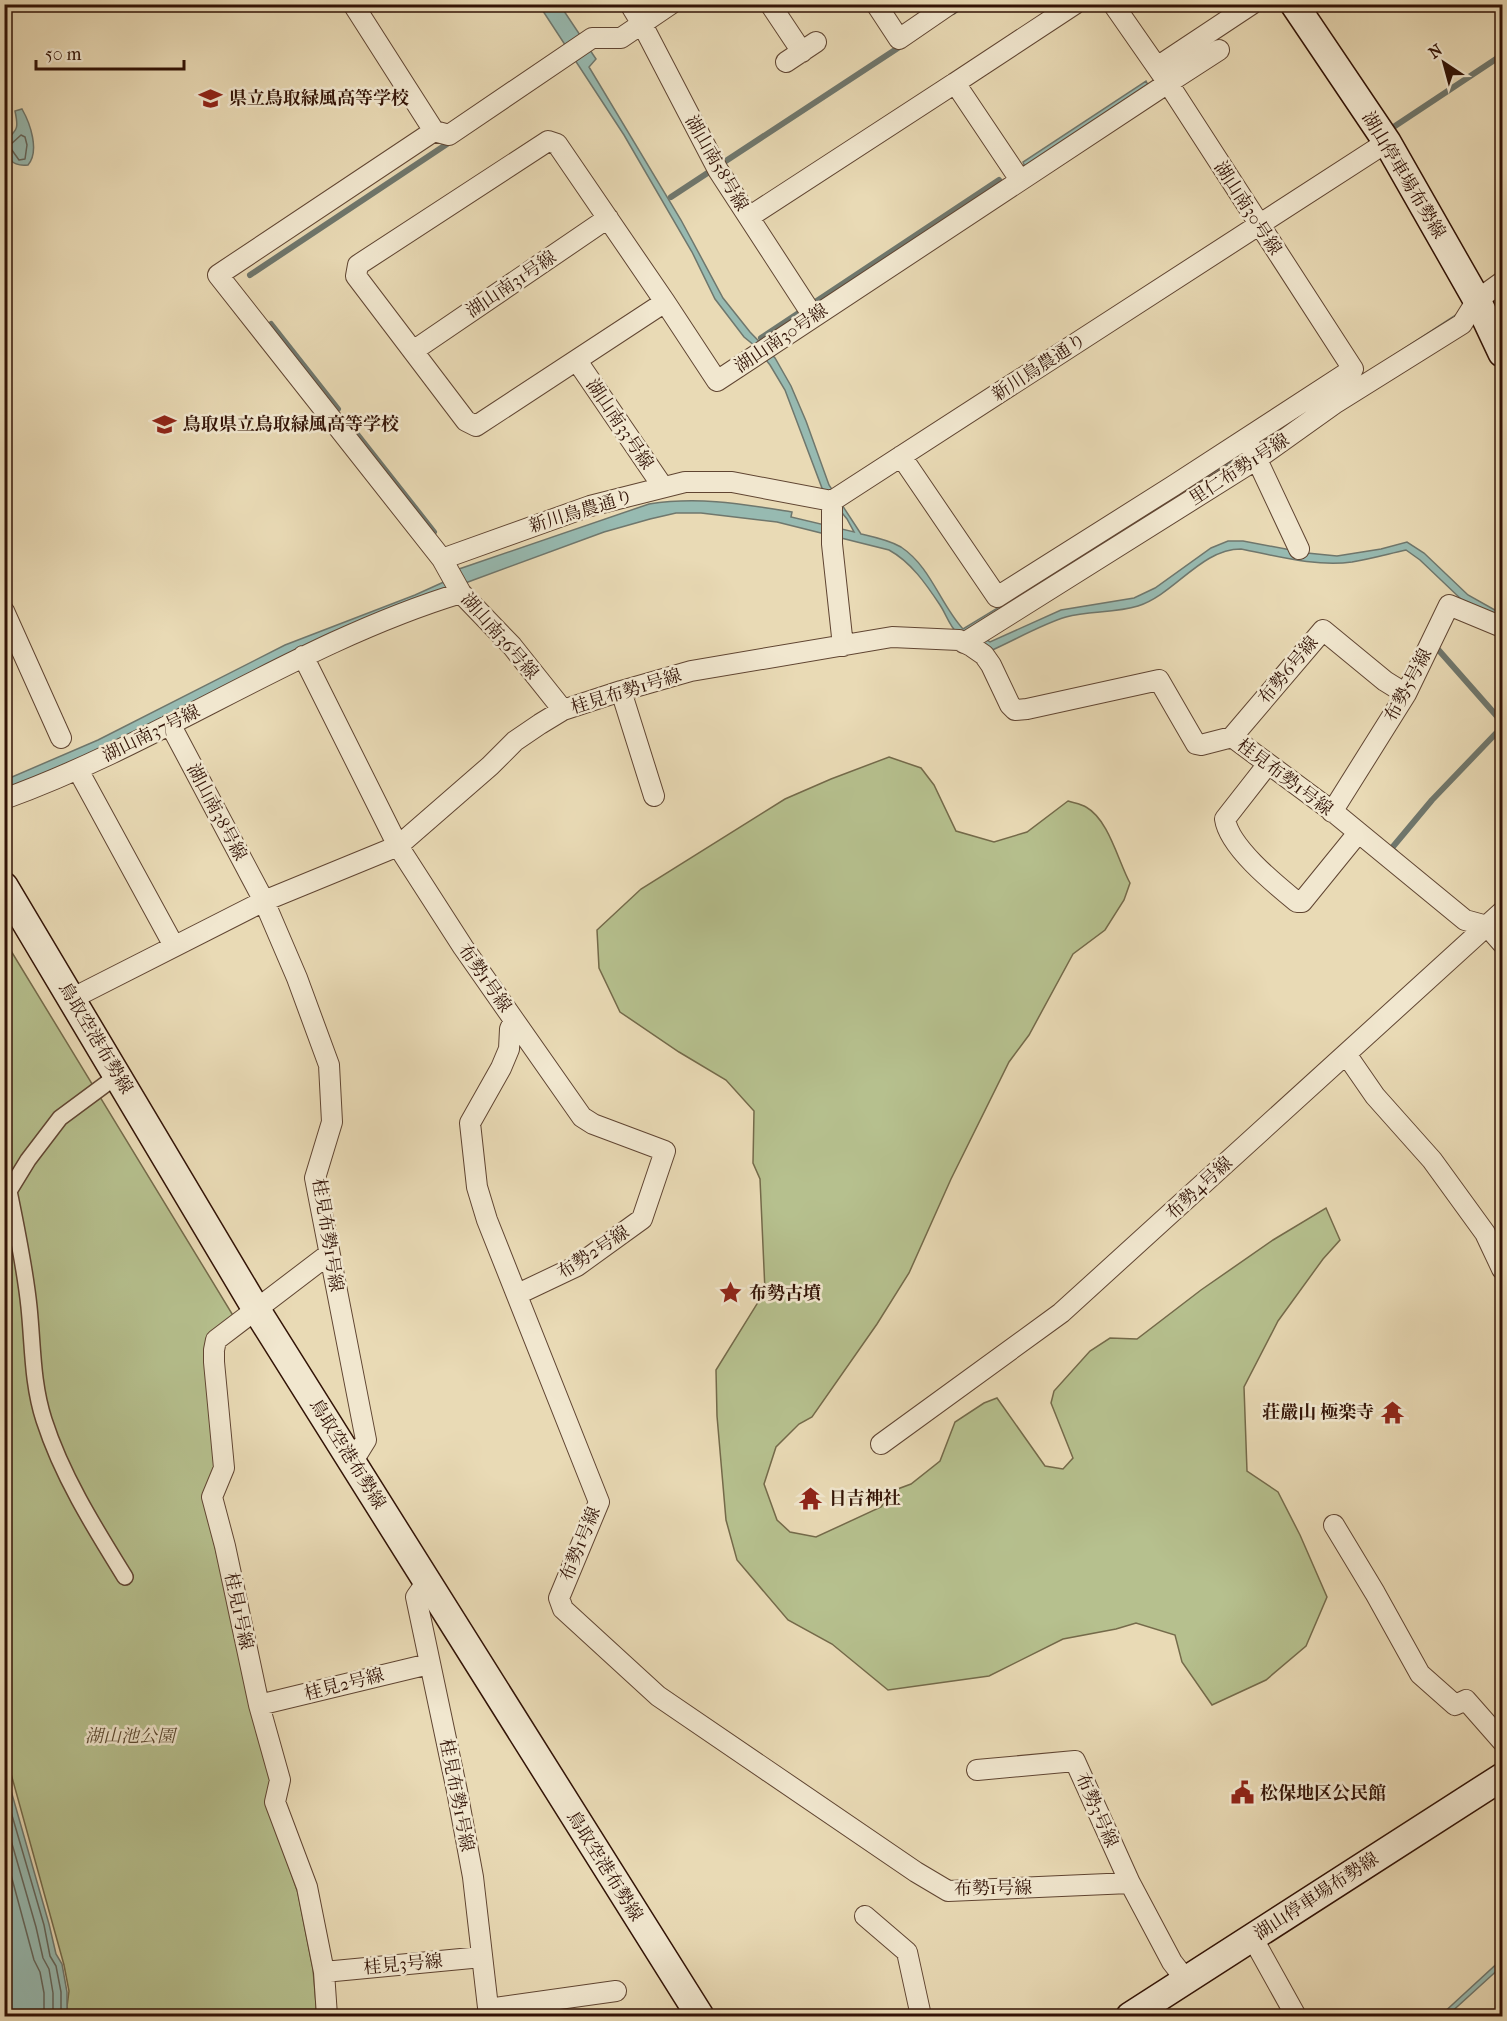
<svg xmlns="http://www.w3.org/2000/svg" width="1507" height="2021" font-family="'IM FELL French Canon','Noto Serif JP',serif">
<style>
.green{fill:#b6c08e;stroke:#746a4a;stroke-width:1.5}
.water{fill:#97bab1;stroke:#6f776d;stroke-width:1.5}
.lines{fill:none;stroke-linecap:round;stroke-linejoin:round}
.shore{stroke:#64665c;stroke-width:1.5}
.stream{stroke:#6f776d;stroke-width:6}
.pedestrian-casing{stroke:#604532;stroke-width:18}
.minor-casing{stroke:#604532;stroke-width:22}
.secondary-casing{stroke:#321306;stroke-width:30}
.pedestrian{stroke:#f1e7cf;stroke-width:15}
.minor{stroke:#f1e7cf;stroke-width:20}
.secondary{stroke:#f1e7cf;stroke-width:27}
.labels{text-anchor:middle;stroke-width:5;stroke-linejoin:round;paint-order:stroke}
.poi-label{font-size:18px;font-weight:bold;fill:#321306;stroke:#f1e7cf;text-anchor:start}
.street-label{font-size:18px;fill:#321306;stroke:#f1e7cf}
.park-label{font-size:18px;font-style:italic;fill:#5a472f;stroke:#f1e7cf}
</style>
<rect width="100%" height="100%" fill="#e9dab5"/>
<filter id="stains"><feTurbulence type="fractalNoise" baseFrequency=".00333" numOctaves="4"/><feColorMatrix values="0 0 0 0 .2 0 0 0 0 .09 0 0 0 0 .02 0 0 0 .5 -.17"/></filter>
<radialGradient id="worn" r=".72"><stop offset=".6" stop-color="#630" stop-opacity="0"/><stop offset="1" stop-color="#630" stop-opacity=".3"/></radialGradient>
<path class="green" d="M889 757 921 768 934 785 956 831 994 842 1027 832 1068 801C1074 803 1081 804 1086 807 1109 820 1118 861 1130 883L1124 900 1105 930 1073 954 1029 1035 1009 1062 951 1179 909 1273 877 1324 812 1417 799 1424 776 1447 764 1484 777 1520 790 1532 816 1537 881 1507 895 1490 911 1484 940 1461 955 1422 984 1403 997 1398 1045 1466 1063 1469 1073 1458 1051 1403 1054 1391 1090 1351 1110 1338 1137 1339 1201 1290 1273 1240 1326 1208 1340 1240 1323 1259 1278 1321 1244 1387 1247 1471 1278 1492 1300 1535 1327 1597 1306 1646 1266 1680 1212 1705 1182 1662 1175 1635 1136 1623 1116 1629 1063 1639 989 1676 888 1690 832 1644 788 1620 737 1560 726 1520 717 1416 716 1370 765 1291 760 1179 753 1163 754 1111 726 1080 679 1052 620 1012 599 968 597 930 641 889 785 799 831 779Z
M5 941 234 1317 211 1385 214 1466 206 1500V1508L249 1693 271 1781 267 1803 298 1893 313 1969 317 2016H69L67 2007 69 1991 64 1965 5 1752Z"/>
<path class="water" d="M539 5H560L596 59 589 67 681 220 723 298 750 332 775 358 791 386 806 421 829 485 861 534C874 537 889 540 901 547 931 567 940 604 963 629L1113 538 1462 311 1502 293V301L1496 306 1464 318 979 635 990 642 1061 610 1134 598 1155 588 1211 548 1228 541H1243L1307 553 1337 556 1381 549 1407 542 1424 553 1468 595 1502 614V622L1463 601 1420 560 1406 550C1388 554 1370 559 1352 562 1316 567 1277 556 1241 549 1201 549 1175 594 1138 606 1115 613 1089 611 1066 617 1042 624 1013 641 990 651 980 646 966 641 957 633 949 625 946 614 940 605 926 584 911 562 889 550L777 522 701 513H676L650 519 604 532 468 582 86 760 5 792V780L98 740 285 645 415 595 446 581 459 569 649 504C699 496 742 504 792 512L791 517 854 532 847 519 822 488 785 390 770 365 755 346 744 337 715 299 692 252 624 135Z
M1146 81 1148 85 1025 167 1023 162Z
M22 109C30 123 40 151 28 165 11 167 6 157 5 142 17 129 19 130 15 111Z
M4 1766 49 1924 56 1954 62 1964 67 1992V2016H5Z
M1502 1959V1966L1447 2016H1440Z"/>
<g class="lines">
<path class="shore" d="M21 135 25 137 27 145 25 159 19 160 9 146Z
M4 1788 44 1925 50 1956 56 1966 61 1992V2016
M4 1816 36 1927 43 1958 49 1969 53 1993V2016
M4 1849 34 1960 40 1972 44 1993V2016"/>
<path class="stream" d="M953 12 965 4
M1392 128 1502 55
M671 197 904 44
M250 275 447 144
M271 324 338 409
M761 338 999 180
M346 420 434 532
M1435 646 1502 722
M1395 852 1391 849 1432 800 1502 727"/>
<defs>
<path id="pedestrian" d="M118 1075 60 1118 28 1160 9 1191C17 1230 25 1268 29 1307 33 1346 32 1383 44 1420 62 1476 94 1527 125 1577"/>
<path id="minor" d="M353 4 434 131 218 275 442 559 590 506 685 482H732L832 501 1387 142
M630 4 642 24 718 170 813 316
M770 4 802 52
M876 4 899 39 950 4
M1113 4 1168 83 1219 50
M786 62 816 42
M1157 67 1252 4
M434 131 449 135 592 38H621L671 4
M1020 180 955 83 1075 4
M749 217 955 83
M665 302 476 426 466 421 356 276 358 265 548 141 557 144 665 302 717 381 1168 83 1353 369 1173 486 997 597 901 456
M413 351 608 218
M577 361 663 487
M1252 449 1299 549
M832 501V544L843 646
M442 559 461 593 512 646 563 710
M4 611 61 738
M964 643 1257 459 1334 404 1462 324 1477 300 1502 282
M303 656 398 846 463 947 514 1020 510 1029 509 1049 501 1068 470 1123 477 1187 487 1220 599 1502 559 1598 563 1609 658 1696 916 1872 948 1891 1130 1883 1172 1962 1186 1980
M621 691 654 796
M170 724 264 901 297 978 329 1065 332 1122 315 1178 366 1440 353 1461
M1232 737 1323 630 1385 681 1406 694
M1268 764 1225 819C1229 847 1275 884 1297 902H1302L1358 833
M78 770 174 946
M4 799C162 742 300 642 461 593
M1332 812 1406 694 1449 605 1502 627
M73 998 264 901 398 846 490 766 515 741 540 724 563 710 621 691 691 671 892 637 959 640 971 646 984 655 991 665 1010 705 1015 710 1027 709 1159 680 1196 744 1201 745 1232 737 1336 814 1465 920 1487 926 1502 943
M514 1020 582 1117 593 1124 665 1151 642 1219 577 1266 518 1294
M1346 1054 1375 1096 1432 1160 1485 1233 1502 1269
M881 1444 1061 1313 1502 912
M1334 1525 1375 1593 1420 1674 1455 1705 1466 1700 1502 1741
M428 1580 416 1597 457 1791 473 1877 489 2016
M259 1705 429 1664
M977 1770 1075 1761 1130 1883
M865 1916 907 1952 921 2016
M1252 1937 1296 2016
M324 1972 482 1957
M488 2009 616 1991
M327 2016 324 1972 307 1887 275 1802 280 1780 259 1705 225 1546 212 1497 224 1468 214 1362V1350L216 1340 329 1254"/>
<path id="secondary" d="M1294 4 1387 142 1477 300 1502 353
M4 886 256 1309 700 2016
M1130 2016 1502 1777"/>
</defs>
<use href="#pedestrian" class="pedestrian-casing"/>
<use href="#minor" class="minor-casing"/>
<use href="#secondary" class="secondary-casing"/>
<use href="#pedestrian" class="pedestrian"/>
<use href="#minor" class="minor"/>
<use href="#secondary" class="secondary"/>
</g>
<defs>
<symbol id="school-bare" viewBox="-9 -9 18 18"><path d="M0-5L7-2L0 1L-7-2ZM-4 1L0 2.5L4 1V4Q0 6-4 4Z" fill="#8f2418" stroke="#f1e7cf" stroke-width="2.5" paint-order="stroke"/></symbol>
<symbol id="sight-bare" viewBox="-9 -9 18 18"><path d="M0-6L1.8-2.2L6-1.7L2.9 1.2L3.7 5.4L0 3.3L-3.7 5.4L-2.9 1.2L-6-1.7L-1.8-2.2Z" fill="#8f2418" stroke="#f1e7cf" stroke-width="2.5" paint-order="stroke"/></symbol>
<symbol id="temple-bare" viewBox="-9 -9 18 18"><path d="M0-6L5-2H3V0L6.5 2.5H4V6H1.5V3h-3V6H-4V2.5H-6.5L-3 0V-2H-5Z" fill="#8f2418" stroke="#f1e7cf" stroke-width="2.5" paint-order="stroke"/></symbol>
<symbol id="civic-bare" viewBox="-9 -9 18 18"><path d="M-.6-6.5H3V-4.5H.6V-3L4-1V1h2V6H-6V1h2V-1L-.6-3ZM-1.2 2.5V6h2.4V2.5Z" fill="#8f2418" stroke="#f1e7cf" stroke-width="2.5" paint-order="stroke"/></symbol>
</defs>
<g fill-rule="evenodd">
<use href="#school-bare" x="194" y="82" width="33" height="33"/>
<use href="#school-bare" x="148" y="408" width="33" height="33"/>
<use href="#sight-bare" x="714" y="1276" width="33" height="33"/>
<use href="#temple-bare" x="1376" y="1396" width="33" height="33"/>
<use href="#temple-bare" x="794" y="1482" width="33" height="33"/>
<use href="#civic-bare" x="1226" y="1776" width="33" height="33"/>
</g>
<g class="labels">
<g class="poi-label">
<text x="229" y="104">県立鳥取緑風高等学校</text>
<text x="183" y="430">鳥取県立鳥取緑風高等学校</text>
<text x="749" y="1299">布勢古墳</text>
<text x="1374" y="1418" text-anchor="end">荘嚴山 極楽寺</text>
<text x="829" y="1504">日吉神社</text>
<text x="1260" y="1799">松保地区公民館</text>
</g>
<g class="street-label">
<text transform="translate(717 163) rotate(60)" y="6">湖山南58号線</text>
<text transform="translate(1404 175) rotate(59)" y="6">湖山停車場布勢線</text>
<text transform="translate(1248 208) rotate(57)" y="6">湖山南30号線</text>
<text transform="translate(511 284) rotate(-34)" y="6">湖山南31号線</text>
<text transform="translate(781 338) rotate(-34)" y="6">湖山南30号線</text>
<text transform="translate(1039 367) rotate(-33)" y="6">新川鳥農通り</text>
<text transform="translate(620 424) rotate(56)" y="6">湖山南33号線</text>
<text transform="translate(1239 469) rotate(-33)" y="6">里仁布勢1号線</text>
<text transform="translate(581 511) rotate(-17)" y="6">新川鳥農通り</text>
<text transform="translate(500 636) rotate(49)" y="6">湖山南36号線</text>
<text transform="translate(1288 670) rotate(-50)" y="6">布勢6号線</text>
<text transform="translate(1408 685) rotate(-62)" y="6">布勢5号線</text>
<text transform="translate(626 691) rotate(-17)" y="6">桂見布勢1号線</text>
<text transform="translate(151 733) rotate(-26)" y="6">湖山南37号線</text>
<text transform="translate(1285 777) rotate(37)" y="6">桂見布勢1号線</text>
<text transform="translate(217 812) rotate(62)" y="6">湖山南38号線</text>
<text transform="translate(485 978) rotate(55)" y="6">布勢1号線</text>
<text transform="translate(96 1038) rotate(59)" y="6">鳥取空港布勢線</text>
<text transform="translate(1199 1188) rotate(-43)" y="6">布勢4号線</text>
<text transform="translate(328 1235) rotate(81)" y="6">桂見布勢1号線</text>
<text transform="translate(593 1252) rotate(-33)" y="6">布勢2号線</text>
<text transform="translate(348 1454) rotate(58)" y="6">鳥取空港布勢線</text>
<text transform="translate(580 1544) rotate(-68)" y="6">布勢1号線</text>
<text transform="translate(239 1611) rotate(78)" y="6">桂見1号線</text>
<text transform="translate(344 1684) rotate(-14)" y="6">桂見2号線</text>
<text transform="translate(457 1795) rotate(79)" y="6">桂見布勢1号線</text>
<text transform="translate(1097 1810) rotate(66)" y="6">布勢3号線</text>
<text transform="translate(605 1866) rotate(58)" y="6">鳥取空港布勢線</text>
<text transform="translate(993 1888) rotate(-1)" y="6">布勢1号線</text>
<text transform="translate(1316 1896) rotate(-33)" y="6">湖山停車場布勢線</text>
<text transform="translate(403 1964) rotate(-5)" y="6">桂見3号線</text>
</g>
<g class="park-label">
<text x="130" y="1742">湖山池公園</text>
</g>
</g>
<rect width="1507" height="2021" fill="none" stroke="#e9dab5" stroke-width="24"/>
<rect x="6" y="6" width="1495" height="2009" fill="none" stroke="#321306" stroke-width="3"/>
<rect x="12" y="12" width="1483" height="1997" fill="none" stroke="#321306" stroke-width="1.5"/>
<g transform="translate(1444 63) rotate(324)" stroke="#f1e7cf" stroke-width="4.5" paint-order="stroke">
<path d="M0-4.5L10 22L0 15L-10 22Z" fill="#321306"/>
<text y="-9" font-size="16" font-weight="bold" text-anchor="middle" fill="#321306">N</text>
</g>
<path d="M36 60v9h148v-9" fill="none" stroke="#321306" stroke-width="3"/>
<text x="45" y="60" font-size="18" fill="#321306" stroke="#f1e7cf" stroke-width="4.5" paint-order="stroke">50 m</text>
<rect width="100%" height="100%" filter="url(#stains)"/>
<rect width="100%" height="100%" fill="url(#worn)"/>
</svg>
